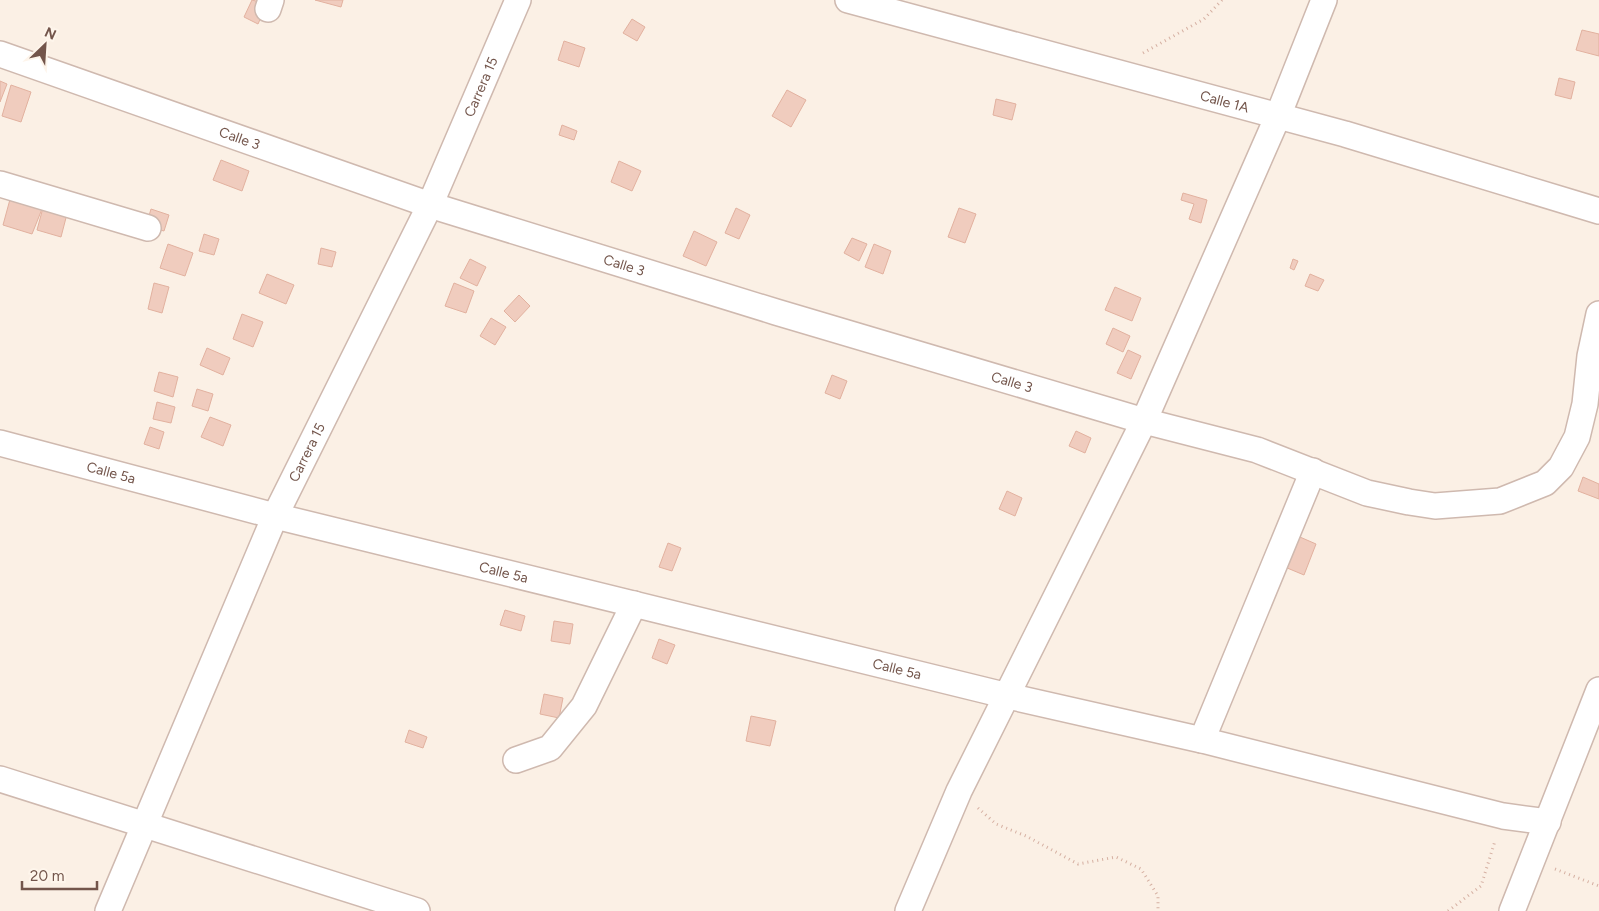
<svg xmlns="http://www.w3.org/2000/svg" width="1599" height="911" font-family="Figtree,sans-serif">
<style>
.building{fill:#f0ccbe;stroke:#e2b19f}
.lines{fill:none;stroke-linecap:round;stroke-linejoin:round}
.minor-casing{stroke:#cfb9af;stroke-width:28}
.path{stroke:#d5afa1;stroke-width:3;stroke-dasharray:1 4;stroke-linecap:butt}
.minor{stroke:#fff;stroke-width:25}
.labels{text-anchor:middle;stroke-width:5;stroke-linejoin:round;paint-order:stroke}
.street-label{font-size:14px;fill:#73554b;stroke:#fef5eb}
</style>
<rect width="100%" height="100%" fill="#fbf0e5"/>
<path class="building" d="M252 0 267 4 258 24 244 17Z
M315 0H343L341 7Z
M632 19 645 27 637 41 623 33Z
M1582 30 1599 34V56L1576 50Z
M564 41 585 48 579 67 558 60Z
M1559 78 1575 82 1571 99 1555 95Z
M0 81 7 84 0 102Z
M11 85 31 92 21 122 2 116Z
M787 90 806 100 791 127 772 116Z
M996 99 1016 104 1012 120 993 115Z
M562 125 577 131 574 140 559 135Z
M221 160 249 171 242 191 213 180Z
M619 161 641 171 632 191 611 182Z
M12 192 44 204 32 234 3 225Z
M1183 193 1207 200 1201 223 1189 219 1194 204 1181 200Z
M44 204 68 210 61 237 37 230Z
M736 208 750 215 739 239 725 233Z
M959 208 976 214 965 243 948 237Z
M151 209 169 215 164 231 146 226Z
M694 231 717 242 706 266 683 256Z
M204 234 219 239 214 255 199 251Z
M852 238 867 244 859 261 844 253Z
M168 244 193 253 185 276 160 268Z
M874 244 891 251 883 274 865 267Z
M321 248 336 252 332 267 318 264Z
M470 259 486 267 477 286 460 278Z
M1293 259 1298 261 1294 270 1290 268Z
M267 274 294 285 286 304 259 293Z
M1310 274 1324 280 1318 291 1305 286Z
M154 283 169 287 162 313 148 309Z
M454 283 474 291 466 313 445 306Z
M1115 287 1141 298 1132 321 1105 310Z
M519 295 530 306 515 322 504 311Z
M242 314 263 322 253 347 233 339Z
M491 318 506 327 495 345 480 336Z
M1113 328 1130 336 1123 352 1106 344Z
M207 348 230 358 223 375 200 365Z
M1128 350 1141 356 1131 379 1117 373Z
M159 372 178 377 173 397 154 391Z
M832 375 847 381 840 399 825 393Z
M197 389 213 394 208 411 192 406Z
M157 402 175 407 171 423 153 419Z
M210 417 231 425 223 446 201 437Z
M150 427 164 432 159 449 144 444Z
M1076 431 1091 438 1085 453 1069 446Z
M1583 477 1599 484V499L1578 491Z
M1007 491 1022 498 1015 516 999 509Z
M1293 534 1316 544 1304 575 1280 565Z
M668 543 681 548 672 571 659 567Z
M505 610 525 616 521 631 500 625Z
M554 621 573 624 570 644 551 641Z
M659 639 675 645 667 664 652 658Z
M544 694 563 698 559 718 540 714Z
M751 716 776 721 770 746 746 741Z
M409 730 427 737 423 748 405 742Z"/>
<g class="lines">
<defs>
<g id="minor">
<path id="s1" d="M848 0 1345 134 1599 211"/>
<path d="M268 9 271 0"/>
<path id="s2" d="M0 54 430 205 776 312 1144 421 1257 450 1367 493 1409 502 1435 506 1500 501 1545 483 1561 467 1577 437 1585 404 1590 356 1599 314"/>
<path d="M0 184 148 228"/>
<path id="s3" d="M0 443 275 516 1008 696 1202 740 1503 816 1548 822"/>
<path d="M1202 740 1313 471"/>
<path d="M516 760 550 748 584 706 634 604"/>
<path d="M0 779 417 911"/>
<path id="s4" d="M108 911 275 516 430 205 518 0"/>
<path d="M908 911 959 791 1144 421 1278 116 1324 0"/>
<path d="M1512 911 1599 690"/>
</g>
</defs>
<use href="#minor" class="minor-casing"/>
<path class="path" d="M1143 53 1204 19 1222 0
M978 808 996 824 1026 836 1078 864 1116 857 1141 869 1158 896V911
M1555 869 1599 886
M1448 911 1481 886 1495 841"/>
<use href="#minor" class="minor"/>
</g>
<g class="labels">
<g class="street-label">
<text dy="5" stroke="none"><textPath href="#s4" startOffset="905">Carrera 15</textPath></text>
<text dy="5" stroke="none"><textPath href="#s1" startOffset="390">Calle 1A</textPath></text>
<text dy="5" stroke="none"><textPath href="#s2" startOffset="254">Calle 3</textPath></text>
<text dy="5" stroke="none"><textPath href="#s2" startOffset="659">Calle 3</textPath></text>
<text dy="5" stroke="none"><textPath href="#s2" startOffset="1064">Calle 3</textPath></text>
<text dy="5" stroke="none"><textPath href="#s4" startOffset="500">Carrera 15</textPath></text>
<text dy="5" stroke="none"><textPath href="#s3" startOffset="115">Calle 5a</textPath></text>
<text dy="5" stroke="none"><textPath href="#s3" startOffset="520">Calle 5a</textPath></text>
<text dy="5" stroke="none"><textPath href="#s3" startOffset="925">Calle 5a</textPath></text>
</g>
</g>
<g transform="translate(45 45) rotate(25)" stroke="#fef5eb" stroke-width="4" paint-order="stroke">
<path d="M0-4L9 19L0 12L-9 19Z" fill="#73554b"/>
<text y="-8" font-size="14" font-weight="bold" text-anchor="middle" fill="#73554b">N</text>
</g>
<path d="M22 881v8h75v-8" fill="none" stroke="#73554b" stroke-width="2.5"/>
<text x="30" y="881" font-size="15" fill="#73554b" stroke="#fef5eb" stroke-width="4" paint-order="stroke">20 m</text>
</svg>
